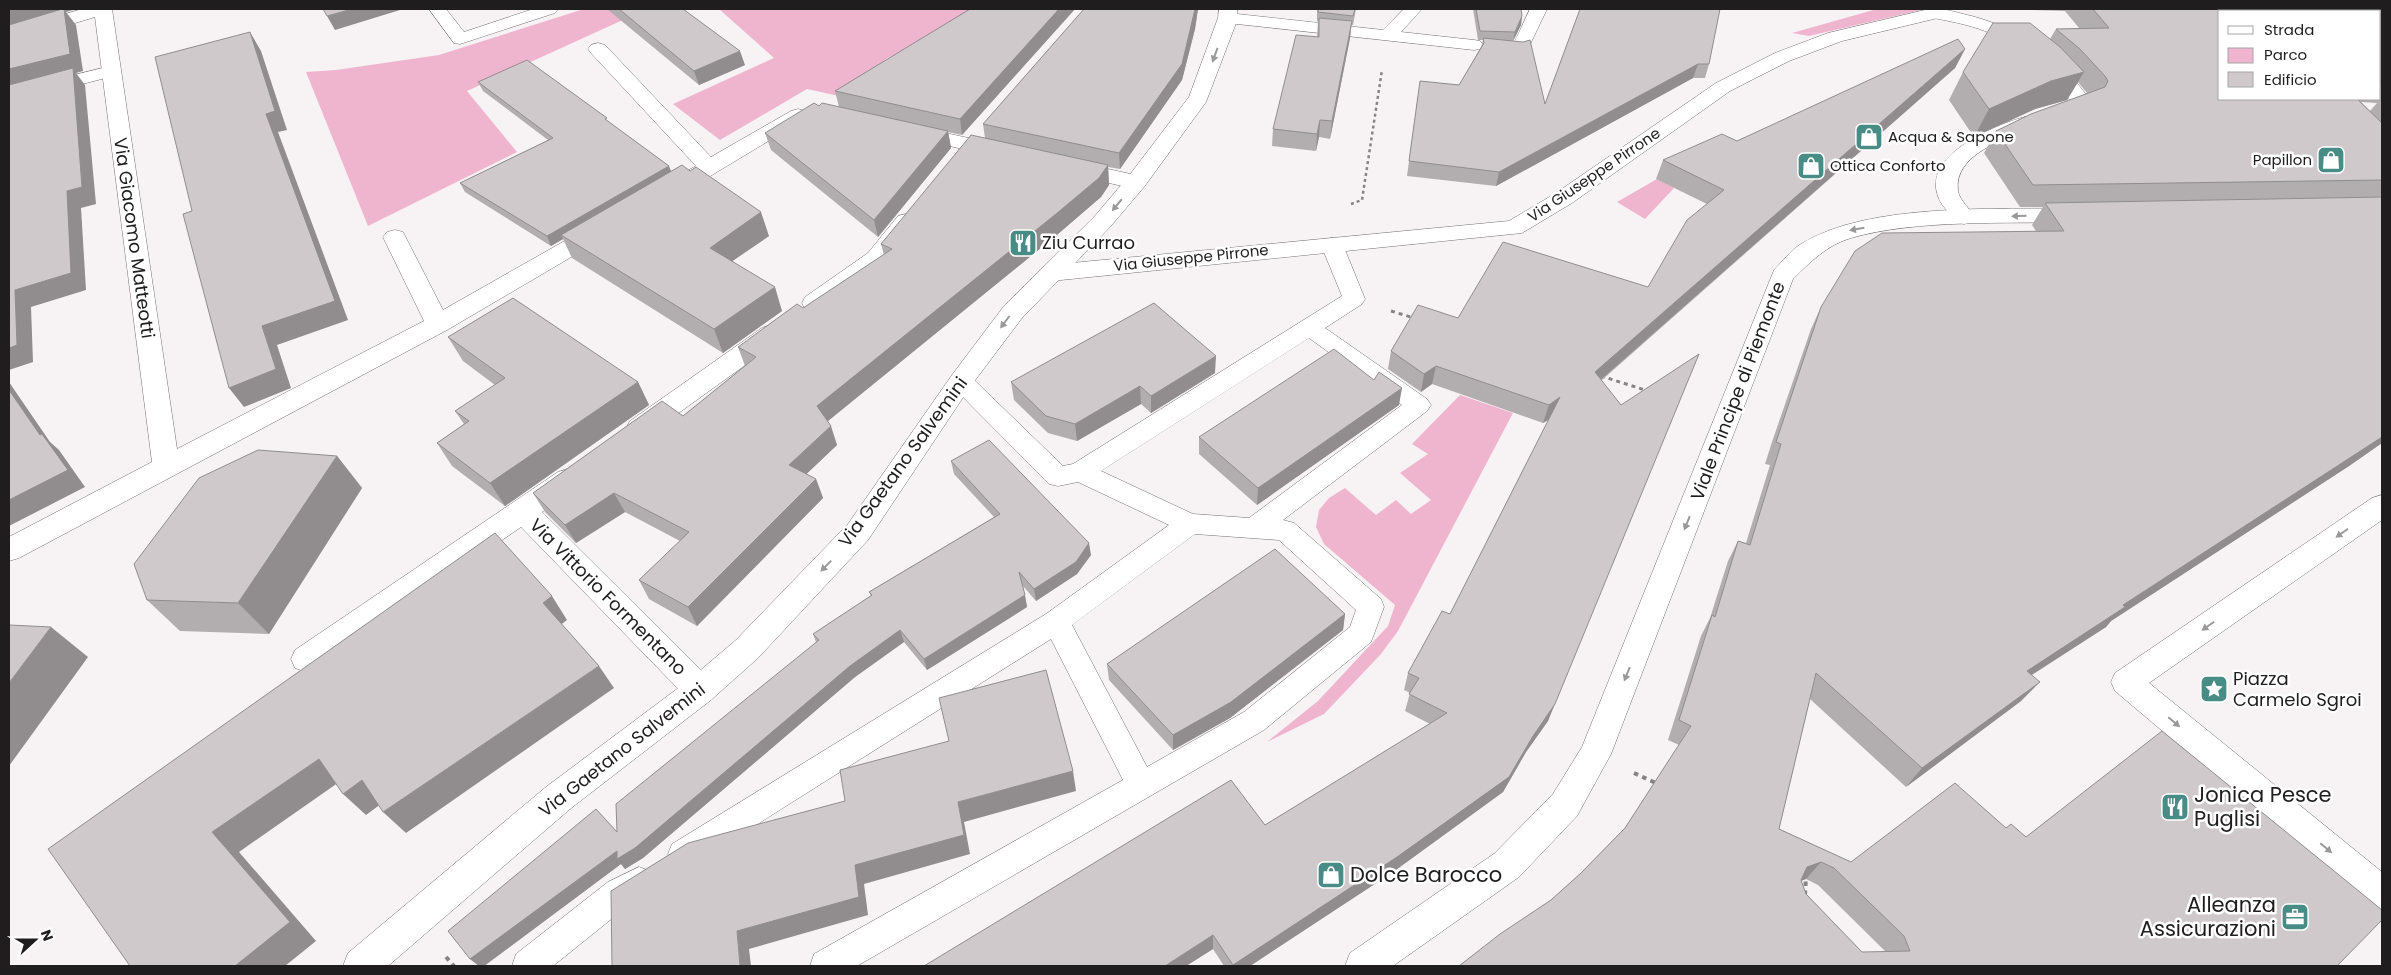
<svg xmlns="http://www.w3.org/2000/svg" width="2391" height="975" font-family="Poppins,sans-serif">
<style>
.green{fill:#f0b5ce}
.lines{fill:none;stroke-linecap:round;stroke-linejoin:round}
.service-casing{stroke:#767173;stroke-width:1}
.minor-casing{stroke:#767173;stroke-width:1}
.secondary-casing{stroke:#767173;stroke-width:1}
.path-far2{stroke:#878485;stroke-width:2.5;stroke-dasharray:3 3;stroke-linecap:butt}
.path-far1{stroke:#878485;stroke-width:3;stroke-dasharray:4 4;stroke-linecap:butt}
.path{stroke:#878485;stroke-width:4;stroke-dasharray:4.5 4.5;stroke-linecap:butt}
.service{fill:#fff;fill-rule:evenodd}
.minor{fill:#fff;fill-rule:evenodd}
.secondary{fill:#fff;fill-rule:evenodd}
.wall{fill:#b2adaf;fill-rule:evenodd}
.shaded-wall{fill:#918d8e}
.building{fill:#cfc9cb;stroke:#918d8e;fill-rule:evenodd}
.oneway{fill:#9a999a}
.labels{text-anchor:middle;stroke-width:5;stroke-linejoin:round;paint-order:stroke}
.far-poi-label{font-size:15px;fill:#1f1d1e;stroke:#fff;text-anchor:start}
.far-street-label{font-size:15px;fill:#1f1d1e;stroke:#fff}
.street-label{font-size:18px;fill:#1f1d1e;stroke:#fff}
.poi-label{font-size:18px;fill:#1f1d1e;stroke:#fff;text-anchor:start}
.near-poi-label{font-size:21px;fill:#1f1d1e;stroke:#fff;text-anchor:start}
</style>
<rect width="100%" height="100%" fill="#f7f2f4"/>
<path class="green" d="M584 9H647L467 91 517 152 368 226 306 72 336 70 439 55Z
M719 9H975L951 24 886 59 848 98 807 89 720 140 673 104 774 58Z
M1877 9H1925L1809 36 1792 33Z
M1657 179 1674 188 1645 219 1617 202Z
M1460 395 1513 413 1398 631 1381 654 1324 714 1267 742 1318 701 1388 626 1395 605 1324 544 1316 527 1319 510 1329 498 1345 488 1376 515 1396 500 1411 514 1431 500 1400 473 1428 454 1412 444Z"/>
<g class="lines">
<defs>
<path id="service" d="M429 9H446L464 32 533 9H558L555 13 460 44 454 43Z
M1404 9 1421 10 1401 32 1474 40 1480 41 1483 45 1480 49 1474 50 1228 23 1222 22 1219 18 1222 14 1228 13 1383 30Z
M1530 9H1547L1526 53 1520 54 1488 51 1485 47 1488 43H1514Z
M1929 9C1940 8 1952 11 1963 14 2015 25 2062 58 2092 103L2090 107H2076C2050 77 2023 46 1985 31 1967 24 1948 21 1929 17L1926 13Z
M111 66 117 67 120 71 117 75 9 103V91Z
M1332 238 1339 240 1343 245 1365 299 1362 304 1325 328 1427 399 1431 405 1427 411 1283 520 1294 523 1381 599 1384 607 1371 642 1264 730 857 966H810L814 954 1123 780 1051 639 694 864 683 869 672 864 668 854 672 844 1046 614 1169 525 1078 482 1058 486 1049 484 953 387 949 381 953 375 961 373 969 375 1063 466 1073 464 1342 296 1321 245 1325 240ZM1309 338 1402 405 1249 518 1193 514 1101 471ZM1195 534 1279 540 1356 610 1350 627 1244 712 1147 767 1072 625Z
M639 867 650 871 655 882 650 893 630 904 553 966H512L516 954 608 882Z"/>
<path id="minor" d="M82 9H112L177 449 424 321 383 237 387 232 395 230 403 232 443 310 591 226 599 224 607 226 610 231 607 236 447 330 19 558 9 561V537L152 462 95 17 9 43V31Z
M1929 9H1942L1945 13 1942 17 1842 41 1789 61 1730 91 1572 203 1522 233 1051 281 1043 279 1039 273 1043 267 1051 265 1509 221 1556 193 1716 83 1775 53 1828 33Z
M598 43 605 45 711 157 791 111 798 109 805 111 808 115 805 119 677 196 669 198 661 196 658 191 661 186 696 166 591 53 588 49 591 45Z
M2025 117 2032 119 2036 123 2032 127C2006 139 1953 154 1958 191 1960 201 1970 209 1975 217L1972 222 1964 224 1956 222C1950 213 1939 204 1937 193 1926 154 1996 124 2025 117Z
M914 126 1009 147 1012 152 1009 157 1001 158 907 136 903 132 907 128Z
M1072 161 1144 177 1147 182 1144 187 1136 189 1064 173 1061 168 1064 163Z
M906 214 914 216 917 221 884 263 823 309 814 311 805 309 802 303 805 297 868 253 898 216Z
M771 325 780 328 783 334 780 340 648 435 639 438 630 435 626 428 630 421 762 328Z
M568 469 578 472 582 479 578 486 542 512 711 680 716 690 711 700 700 703 689 700 521 527 317 668 306 672 295 668 291 659 295 650 558 472Z
M2382 495V520L2149 683 2382 872V911L2370 906 2115 691 2111 682 2115 673 2372 498Z"/>
<path id="secondary" d="M1219 9H1237L1238 18 1206 102 1144 187 1110 227 1022 318 970 387 868 540 758 658 711 700 570 809 388 966H343L348 953 546 787 689 680 736 640 848 524 952 375 1004 306 1094 217 1128 177 1189 97 1218 18Z
M2076 208 2084 210 2087 215 2084 220 2076 222C2007 224 1917 219 1851 238 1827 245 1810 262 1793 279L1611 754 1577 816 1519 877 1393 966H1345L1350 953 1495 853 1553 794 1582 747 1774 270C1782 262 1791 250 1801 244 1869 202 1996 210 2076 208Z"/>
</defs>
<use href="#service" class="service-casing"/>
<use href="#minor" class="minor-casing"/>
<use href="#secondary" class="secondary-casing"/>
<path class="path-far2" d="M1351 204 1362 200 1382 70"/>
<path class="path-far1" d="M1391 311 1414 318
M1601 376 1648 391"/>
<path class="path" d="M1634 773 1658 784
M1805 895 1806 876
M446 957 454 966"/>
<use href="#service" class="service"/>
<use href="#minor" class="minor"/>
<use href="#secondary" class="secondary"/>
</g>
<path class="wall" d="M607 9H683L745 65 699 85Z
M970 9H1075L962 135 948 132 951 148 878 237 771 150 765 133 839 107 835 91Z
M1084 9H1198L1195 29 1182 80 1120 169 1108 167 1109 185 1101 197 1058 234 828 421 837 445 806 474 816 479 823 498 697 626 649 599 639 580 680 541 625 512 576 543 545 512 533 493 683 416 745 366 738 347 803 308 884 255 881 244 985 138 983 124Z
M1317 9H1356L1353 25H1351L1350 38 1330 139 1319 137 1316 151 1272 146 1273 129 1317 37 1318 21H1317Z
M1473 9H1521L1522 16 1521 25 1513 41 1545 104 1580 9 1709 64 1705 78H1693L1496 186 1407 176 1420 81 1459 85 1481 47 1483 40H1478Z
M1999 9H2382V443L2349 466 2111 621 2106 627 2032 675 2021 701 1906 787 1810 699 1779 829 1851 862 2006 828 2026 837 2337 966H1459L1551 900 1581 873 1625 828 1679 745 1668 740 1701 636 1710 618 1728 561 1738 541 1746 543 1770 465 1765 464 1772 442 1811 329 1821 307 2036 231 2032 225 2043 207H2020L1984 153 1996 131 2087 93 2078 82 2067 100 2035 109 1974 137 1949 100 1963 72 2050 39 2056 29 2079 28 2065 11ZM2380 11V99H2220ZM2361 102 2377 103 2370 111ZM1806 879 1818 885 1886 952H1862L1806 894 1801 881Z
M1965 49 1955 68 1602 380 1548 721 1526 752 1503 792 1393 872 1250 966H1224L1213 949 1186 966H924L1265 825 1430 724 1405 711 1410 693 1404 690 1408 673 1450 614 1549 420 1543 423 1432 384 1421 392 1388 369 1391 351 1458 318 1648 287 1707 204 1656 179 1663 160 1737 141Z
M478 82 608 122 671 171 769 236 732 261 782 311 723 353 572 258 563 239 551 246 465 192 460 183 548 140 483 91Z
M448 337 638 382 649 405 505 506 452 466 437 443 464 424 455 411 495 385 463 361Z
M1215 373 1151 413 1141 404 1077 441 1048 433 1014 400 1011 382Z
M1399 405 1257 505 1199 454V437Z
M337 456 362 488 269 634 180 631 147 600Z
M951 461 1091 555 1077 574 1036 601 1023 586 1027 607 927 670 904 642 855 677 643 858 625 869 621 864 484 966H479L470 959 617 832 816 642 813 634 871 596 869 592 994 517 954 474Z
M1345 614 1343 630 1230 718 1173 750 1109 680 1107 664Z"/>
<path class="shaded-wall" d="M9 9H73V10L66 12 76 25 83 71 76 73 85 85 96 204 81 208 86 290 31 307 33 362 9 370Z
M352 9H399L400 10 335 30 327 16Z
M1059 9H1075L962 135 960 119Z
M1195 9H1198L1195 29 1182 80 1120 169 1119 153Z
M1522 16 1521 25 1513 41 1515 32Z
M1352 21 1350 38 1330 139 1332 121Z
M250 32 261 51 287 130 278 132 348 320 277 345 291 388 244 407 229 388 262 326 266 114Z
M1965 49 1955 68 1589 390 1595 372Z
M740 51 745 65 699 85 694 71Z
M1698 64 1693 78 1496 186 1499 172Z
M2084 72 2067 100 2035 109 1974 137 1989 109 2051 81Z
M1320 120 1319 137 1316 151 1317 134Z
M948 131 951 148 878 237 874 220Z
M1108 165 1109 185 1101 197 1058 234 823 425 817 406Z
M669 166 673 176 561 235 563 239 551 246 547 236Z
M761 212 769 236 718 271 710 248Z
M775 287 782 311 723 353 714 329Z
M1216 356 1215 373 1151 413V396Z
M1436 366 1432 384 1421 392 1424 374Z
M9 382 50 442 59 450 85 487 9 526V500L40 435 9 390Z
M638 382 649 405 505 506 490 483Z
M1140 386 1141 404 1077 441 1075 424Z
M1402 388 1399 405 1257 505 1258 488Z
M1560 397 1554 416 1543 423 1549 405Z
M831 426 837 445 796 484 789 465Z
M2382 437V443L2349 466 2111 621 2106 627 2008 690 2027 671 2123 605Z
M337 456 362 488 269 634 238 603Z
M816 479 823 498 697 626 688 607Z
M614 493 625 512 576 543 565 525Z
M1089 543 1091 555 1077 574 1036 601 1034 589Z
M1025 595 1027 607 927 670 924 659Z
M552 596 567 620 558 627 543 603Z
M1345 614 1343 630 1230 718 1173 750V735Z
M51 627 88 657 9 766V683Z
M900 630 904 642 855 677 643 858 625 869 621 864 484 966H479L470 959 617 851 850 666Z
M599 666 614 688 406 833 383 812Z
M2040 682 2021 701 1906 787 1922 768Z
M1555 704 1548 721 1526 752 1503 792 1393 872 1250 966H1233V965L1533 736Z
M319 759 342 780 239 852 316 941 285 966H235L212 832Z
M1073 771 1076 791 964 822 970 854 864 884 868 915 749 949 751 966H740L737 931 855 865 958 802Z
M362 780 385 801 366 815 343 794Z
M1821 862 1806 879 1792 884 1807 867Z
M1213 935V949L1186 966H1165Z"/>
<path class="building" d="M62 9H64L70 54 9 69V25Z
M323 9H352L327 16Z
M619 9H683L740 51 694 71Z
M970 9H1059L960 119 835 91Z
M1084 9H1195L1182 64 1119 153 983 124Z
M1318 9H1355L1353 16 1318 12Z
M1476 9H1521L1522 16 1515 32 1480 31Z
M1580 9H1720L1709 64H1698L1499 172 1409 161 1420 81 1459 85 1484 43 1483 38 1523 42 1530 40 1545 104Z
M2093 9H2382V81H2380V11H2220V99H2357L2382 123V180L2033 185 1996 131 2031 114 2105 87 2108 81 2105 76 2080 49 2056 29 2109 28Z
M1319 18 1352 21 1332 121 1320 120 1317 134 1273 129 1296 35 1319 37Z
M1993 23H2030L2060 47 2084 72 2051 81 1989 109 1963 72Z
M250 32 275 111 266 114 335 301 262 326 276 369 229 388 183 214 192 211 155 57Z
M1958 39 1965 49 1595 372 1621 405 1699 354 1555 704 1533 736 1509 777 1397 857 1233 965 1213 935 1165 966H924L1231 780 1265 825 1447 713 1409 694 1419 678 1408 673 1442 611 1450 614 1560 397 1549 405 1436 366 1424 374 1391 351 1418 305 1458 318 1503 242 1648 287 1687 220 1724 190 1663 160 1722 134 1737 141Z
M527 60 607 118 605 119 669 166 547 236 460 183 553 138 478 82Z
M73 68 82 187 67 191 71 273 15 290 17 345 9 348V85Z
M814 103 819 106 822 103 948 131 874 220 765 133Z
M971 135 1108 165 1099 178 1056 214 817 406 831 426 789 465 816 479 688 607 639 580 689 532 614 493 565 525 533 493 662 401 683 416 756 357 738 347 797 304 803 308 892 249 881 244Z
M682 165 690 171 696 167 761 212 710 248 775 287 714 329 561 235Z
M2382 197V437L2123 605 2125 607 2027 671 2040 682 1922 768 1816 673 1779 829 1851 862 1955 783 2006 828 2011 824 2026 837 2162 731 2382 910V920L2337 966H1459L1500 934 1551 900 1581 873 1625 828 1691 726 1679 720 1712 615 1715 617 1738 541 1750 545 1781 444 1776 442 1821 307 1855 251 1882 233 2064 231 2045 203ZM1821 862 1834 868 1904 936 1910 951 1862 952 1806 894 1801 880 1807 867Z
M513 298 638 382 490 483 437 443 469 421 455 411 505 378 448 337Z
M1154 303 1216 356 1151 396 1140 386 1075 424 1046 416 1011 382Z
M1334 349 1374 380 1379 372 1402 388 1258 488 1199 437Z
M9 390 40 435 42 434 68 470 9 500Z
M989 440 1089 543 1076 562 1034 589 1019 572 1025 595 924 659 900 630 850 666 635 848 617 859V851L470 959 448 931 596 809 617 832 616 804 819 640 813 634 872 595 869 592 1000 514 951 461Z
M258 450 337 456 238 603 147 600 134 564 199 478Z
M495 533 552 596 543 603 599 666 383 812 362 780 343 794 319 759 212 832 290 922 235 966H130L48 849Z
M1275 549 1345 614 1231 702 1173 735 1107 664Z
M9 625 51 627 9 683Z
M1046 670 1073 771 958 802 964 835 855 865 859 897 737 931 740 966H612L611 891 688 843 845 801 840 770 949 741 939 698Z"/>
<defs><path id="oneway-solid" d="M-6-.8H1V-3.2L6.5 0L1 3.2V.8H-6Z" transform="scale(1.25)"/></defs>
<g class="oneway">
<use href="#oneway-solid" transform="translate(1215 55) rotate(110)"/>
<use href="#oneway-solid" transform="translate(1117 205) rotate(130)"/>
<use href="#oneway-solid" transform="translate(2019 216) rotate(179)"/>
<use href="#oneway-solid" transform="translate(1857 229) rotate(170)"/>
<use href="#oneway-solid" transform="translate(1005 322) rotate(127)"/>
<use href="#oneway-solid" transform="translate(1687 523) rotate(112)"/>
<use href="#oneway-solid" transform="translate(2342 533) rotate(145)"/>
<use href="#oneway-solid" transform="translate(826 566) rotate(134)"/>
<use href="#oneway-solid" transform="translate(2208 626) rotate(145)"/>
<use href="#oneway-solid" transform="translate(1627 674) rotate(112)"/>
<use href="#oneway-solid" transform="translate(2174 722) rotate(40)"/>
<use href="#oneway-solid" transform="translate(2326 848) rotate(40)"/>
</g>
<defs>
<symbol id="shop-square" viewBox="-11 -11 22 22"><rect x="-9" y="-9" width="18" height="18" rx="4" fill="#488d85" stroke="#fff"/><path d="M-5-2.5h2.3a2.7 3.5 0 0 1 5.4 0H5L5.5 6h-11ZM-1.5-2.5h3a1.5 2.3 0 0 0-3 0Z" fill="#fff"/></symbol>
<symbol id="restaurant-square" viewBox="-11 -11 22 22"><rect x="-9" y="-9" width="18" height="18" rx="4" fill="#488d85" stroke="#fff"/><path d="M-5-6h1v4h1v-4h1v4h1v-4h1v5L-1.5 .5V6h-2V.5L-5-1ZM5-6V6H3V1.5H1.5Q1.5-4 5-6Z" fill="#fff"/></symbol>
<symbol id="sight-square" viewBox="-11 -11 22 22"><rect x="-9" y="-9" width="18" height="18" rx="4" fill="#488d85" stroke="#fff"/><path d="M0-6L1.8-2.2L6-1.7L2.9 1.2L3.7 5.4L0 3.3L-3.7 5.4L-2.9 1.2L-6-1.7L-1.8-2.2Z" fill="#fff"/></symbol>
<symbol id="office-square" viewBox="-11 -11 22 22"><rect x="-9" y="-9" width="18" height="18" rx="4" fill="#488d85" stroke="#fff"/><path d="M-6-3h4V-5.5h4V-3h4V5H-6ZM-1-4.5V-3h2v-1.5ZM-6 0V1H6V0Z" fill="#fff"/></symbol>
</defs>
<g fill-rule="evenodd">
<use href="#shop-square" x="1853" y="121" width="32" height="32"/>
<use href="#shop-square" x="2315" y="144" width="32" height="32"/>
<use href="#shop-square" x="1795" y="150" width="32" height="32"/>
<use href="#restaurant-square" x="1007" y="227" width="32" height="32"/>
<use href="#sight-square" x="2198" y="673" width="32" height="32"/>
<use href="#restaurant-square" x="2159" y="791" width="32" height="32"/>
<use href="#shop-square" x="1315" y="859" width="32" height="32"/>
<use href="#office-square" x="2279" y="901" width="32" height="32"/>
</g>
<g class="labels">
<g class="far-poi-label">
<text x="1888" y="142">Acqua &amp; Sapone</text>
<text x="2312" y="165" text-anchor="end">Papillon</text>
<text x="1830" y="171">Ottica Conforto</text>
</g>
<g class="far-street-label">
<text transform="translate(1594 175) rotate(-34)" y="5">Via Giuseppe Pirrone</text>
<text transform="translate(1191 258) rotate(-6)" y="5">Via Giuseppe Pirrone</text>
</g>
<g class="street-label">
<text transform="translate(134 238) rotate(82)" y="6">Via Giacomo Matteotti</text>
<text transform="translate(1738 391) rotate(-69)" y="6">Viale Principe di Piemonte</text>
<text transform="translate(903 462) rotate(-54)" y="6">Via Gaetano Salvemini</text>
<text transform="translate(608 597) rotate(45)" y="6">Via Vittorio Formentano</text>
<text transform="translate(622 750) rotate(-38)" y="6">Via Gaetano Salvemini</text>
</g>
<g class="poi-label">
<text x="1042" y="249">Ziu Currao</text>
<text x="2233" y="685">Piazza<tspan x="2233" dy="21">Carmelo Sgroi</tspan></text>
</g>
<g class="near-poi-label">
<text x="2194" y="802">Jonica Pesce<tspan x="2194" dy="24">Puglisi</tspan></text>
<text x="1350" y="882">Dolce Barocco</text>
<text x="2276" y="912" text-anchor="end">Alleanza<tspan x="2276" dy="24">Assicurazioni</tspan></text>
</g>
</g>
<rect width="2391" height="975" fill="none" stroke="#1f1d1e" stroke-width="20"/>
<rect x="2218" y="10" width="162" height="90" fill="#ffffff" stroke="#a5a5a5"/>
<rect x="2228" y="26" width="25" height="8" fill="#ffffff" stroke="#a5a5a5"/>
<text x="2264" y="35" font-size="15" fill="#1f1d1e">Strada</text>
<rect x="2228" y="48" width="25" height="15" fill="#f0b5ce" stroke="#a5a5a5"/>
<text x="2264" y="60" font-size="15" fill="#1f1d1e">Parco</text>
<rect x="2228" y="72" width="25" height="15" fill="#cfc9cb" stroke="#a5a5a5"/>
<text x="2264" y="85" font-size="15" fill="#1f1d1e">Edificio</text>
<g transform="translate(35 940) rotate(69)" stroke="#ffffff" stroke-width="4" paint-order="stroke">
<path d="M0-4L9 19L0 12L-9 19Z" fill="#1f1d1e"/>
<text y="-8" font-size="14" font-weight="bold" text-anchor="middle" fill="#1f1d1e">N</text>
</g>
</svg>
